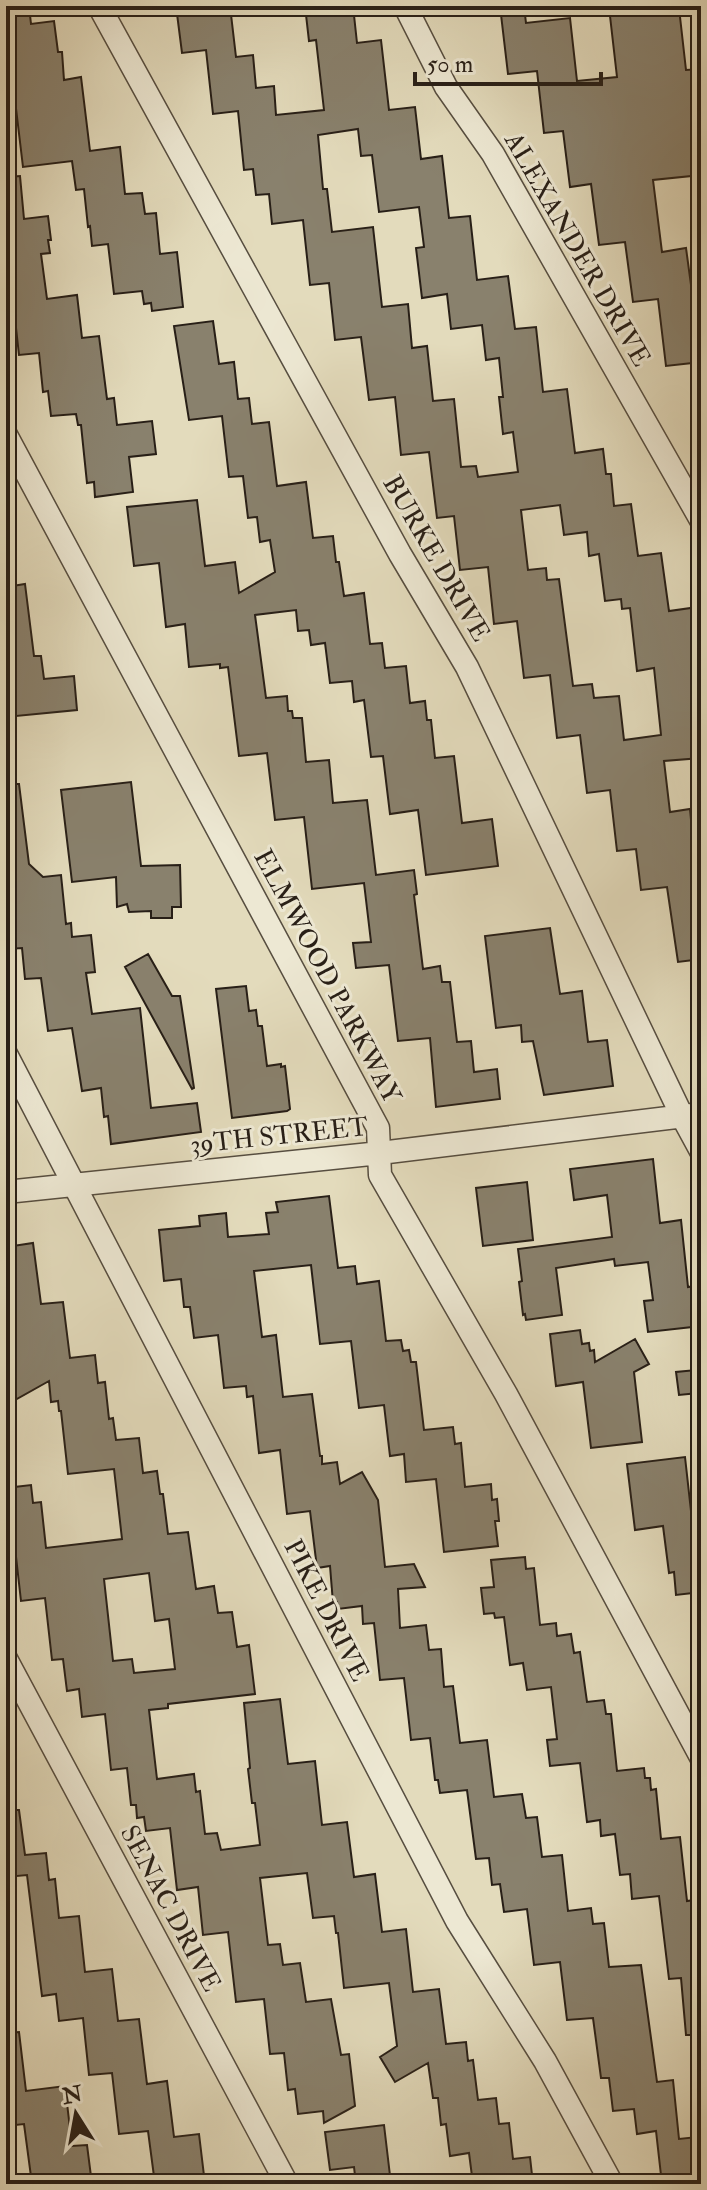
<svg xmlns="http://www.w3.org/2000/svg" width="707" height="2190" font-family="'IM FELL Double Pica',serif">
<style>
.building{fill:#89816d;stroke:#281f17;stroke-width:2;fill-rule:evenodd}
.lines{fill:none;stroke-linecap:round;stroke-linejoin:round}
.street-casing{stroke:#574e40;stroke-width:25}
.street{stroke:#ede8d3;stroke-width:22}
.labels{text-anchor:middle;stroke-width:6;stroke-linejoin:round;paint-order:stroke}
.street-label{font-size:26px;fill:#281f17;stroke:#ede8d3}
</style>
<rect width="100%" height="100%" fill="#e3dbbc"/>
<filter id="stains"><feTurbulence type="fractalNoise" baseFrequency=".0025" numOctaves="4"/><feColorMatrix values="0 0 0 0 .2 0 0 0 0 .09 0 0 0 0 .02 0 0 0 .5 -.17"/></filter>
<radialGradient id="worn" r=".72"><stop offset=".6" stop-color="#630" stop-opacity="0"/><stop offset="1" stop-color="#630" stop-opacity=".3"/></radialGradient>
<path class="building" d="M6 6H29L31 24 54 21 58 52H62L64 80 81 77 90 151 120 147 125 194 142 193 145 214 156 213 160 254 177 252 183 307 152 311 151 303 144 304 142 291 114 294 108 244 92 246 90 226 88 227 84 189 76 190 72 161 23 167 12 75H6Z
M176 6H230L236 57 253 55 256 88 274 86 276 115 324 110 316 40 309 41 305 6H353L357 43 381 40 389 110 415 107 421 159 442 156 449 218 470 216 477 280 508 276 515 329 536 327 543 392 567 389 575 453 603 449 606 474H611L614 506 631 504 638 556 661 553 669 611 691 608 698 671H701V758L664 761 670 812 690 809 694 852 701 851V959L678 962 667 887 641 890 636 849 617 851 610 790 587 793 580 735 557 738 550 675 524 678 517 621 494 624 488 567 460 570 454 516 437 518 429 452 401 455 395 397 369 400 361 337 335 340 329 283 310 285 303 220 272 224 269 194 256 195 253 169 244 170 238 111 213 114 206 50 182 53ZM358 129 361 156 372 155 379 212 419 207 424 247 416 248 422 298 447 294 451 329 482 325 486 360 499 358 503 397H499L503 434 513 432 518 472 478 477 476 466 461 467 454 399 433 401 427 346 412 348 408 304 382 307 373 227 332 232 327 189H323L318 135ZM560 505 564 535 587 532 589 556 599 554 605 601 621 599 622 609 630 608 637 671 654 668 661 735 624 740 619 696 594 698 592 684 573 686 559 579 547 580 546 568 528 570 521 510Z
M500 6H524L526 23 570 18 577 81 617 77 610 16 679 8 686 70 701 69V175L653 180 662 252 686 248 694 307H701V362L666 366 658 299 633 302 625 242 599 245 591 184 570 187 563 131 544 133 537 71 508 74Z
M20 176 24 219 48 216 51 240H48L50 253 41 254 47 299 77 295 82 338 99 336 107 399 114 398 117 425 152 421 156 454 129 457 133 492 95 497 94 482 87 483 81 425H78L76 414 51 416 48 391 43 392 39 353 19 355 16 328 6 330V177Z
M213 321 219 364 234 362 238 399 249 398 252 424 269 422 277 486 306 482 313 538 333 536 336 562H339L344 596 364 593 370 644 382 643 385 668 406 666 410 703 425 701 427 720H431L435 758 454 756 462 823 492 819 498 866 426 875 418 810 390 814 383 756 371 757 364 700 354 702 352 681 330 683 325 643 311 645 309 630 298 631 296 610 255 615 266 698 287 696 288 711H292L293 718H302L306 762 329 760 333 803 367 800 376 875 414 870 417 894 414 895 423 969 440 966 442 982H450L457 1042 471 1041 474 1072 497 1069 500 1099 436 1107 430 1038 398 1041 389 965 356 968 353 943 371 942 364 883 312 889 304 817 275 820 267 753 239 756 228 667 220 668V664L189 667 185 624 166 627 159 563 134 566 127 507 197 500 205 566 235 562 239 593 275 572 270 540 260 542 257 517 248 518 243 476 229 477 222 416 189 420 174 326Z
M25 584 34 656H41L44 679 74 676 77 710 6 717V587Z
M131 782 141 866 180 865 181 907H172V918H151V911L129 912 127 904 117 907 116 877 72 882 61 790Z
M6 784H19L29 864 43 877 61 875 66 924 71 923 72 937 91 935 95 972 86 973 92 1014 140 1008 151 1108 197 1103 201 1132 111 1144 108 1116 104 1117 101 1088 82 1091 72 1028 48 1031 41 978 25 979 22 948 9 949 6 923Z
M550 928 560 994 582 991 588 1042 607 1040 613 1086 544 1095 533 1041 522 1042 521 1025 496 1028 485 936Z
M148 954 172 996H180L194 1088 192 1089 125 967Z
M246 986 249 1011 256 1010 258 1026H262L267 1066 281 1064V1067L285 1066 290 1109 287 1111 232 1118 216 989Z
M653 1159 660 1223 681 1220 688 1287 701 1285V1326L648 1332 644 1301 653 1300 648 1262 615 1266 614 1259 556 1268 562 1315 526 1320 525 1314 523 1315 519 1282 522 1281 518 1249 612 1237 607 1195 574 1200 570 1169Z
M527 1182 533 1240 483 1246 476 1188Z
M329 1196 338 1268 355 1266 357 1284 379 1281 386 1341 401 1340 403 1351 409 1350 411 1362H416L424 1430 453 1427 455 1444 461 1443 465 1487 491 1484 492 1500 497 1499 499 1521H495L498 1546 444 1552 436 1479 406 1482 404 1454 390 1456 384 1405 359 1408 351 1341 320 1344 311 1265 254 1271 262 1337 276 1335 283 1397 312 1394 320 1456H322V1464L337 1462 340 1484 362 1472 378 1500 385 1567 414 1564 425 1587 398 1589 400 1628 426 1625 429 1650 441 1649 444 1687 453 1686 460 1743 487 1740 494 1797 522 1794 526 1818 537 1817 542 1857 562 1855 568 1911 591 1908 593 1924 604 1923 609 1967 641 1965 657 2082 673 2080 679 2139 697 2137 701 2184H662L656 2131 637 2134 634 2109 613 2111 609 2078H601L593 2018 567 2020 560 1962 534 1965 527 1909 504 1912 500 1884 492 1885 489 1858 476 1859 467 1790 440 1793 438 1780H435L430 1738 411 1740 404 1678 380 1680 374 1623 363 1624 362 1606 338 1609 337 1602 333 1603 330 1566 317 1568 310 1511 287 1514 280 1450 259 1453 253 1396 247 1397 246 1386 224 1388 218 1335 194 1338 190 1307H184L181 1279 164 1281 159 1230 200 1226 199 1216 226 1213 228 1237 269 1234 266 1213 278 1212 276 1202Z
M33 1243 41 1304 63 1302 70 1358 95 1355 98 1383 105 1382 109 1419 113 1418 116 1440 139 1438 143 1473 157 1471 160 1494H163L168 1534 188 1532 196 1589 214 1586 218 1613 232 1612 237 1647 249 1645 255 1694 168 1704V1708L149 1710 157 1779 194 1774 196 1792 200 1791 205 1834 217 1833 221 1850 260 1845 255 1803H252L248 1769 250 1768 244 1703 280 1699 288 1764 315 1761 322 1825 347 1822 354 1877 375 1874 382 1932 406 1929 413 1992 439 1989 446 2044 466 2042 468 2061 473 2060 478 2100 496 2098 499 2124 509 2123 513 2159 530 2157 533 2184H473L469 2153 450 2156 446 2124 441 2125 438 2098H433L428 2063 395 2082 380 2057 397 2046 389 1983 344 1988 338 1933H336L334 1916 313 1918 307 1873 260 1878 268 1945 280 1944 283 1965 300 1963 306 2002 331 1999 341 2055 349 2054 355 2106 324 2123 323 2111 298 2114 295 2089 288 2090 284 2053 270 2054 264 1999 236 2002 228 1932 203 1935 198 1887 177 1890 170 1828 146 1831 144 1817 137 1818 136 1805H131L127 1768 111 1770 105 1714 82 1717 79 1689 67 1691 63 1659 52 1660 45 1598 21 1601 14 1539 6 1540V1488L31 1485 33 1503 41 1502 46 1548 122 1539 114 1469 68 1474 61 1411H59L58 1401 51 1402 49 1381 6 1405V1247ZM149 1573 155 1621 169 1619 175 1669 134 1673 132 1659 113 1661 104 1579Z
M580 1330 582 1344 589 1343 590 1351 594 1350 595 1362 635 1339 649 1364 634 1372 642 1442 591 1448 583 1382 556 1386 550 1334Z
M696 1370 698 1393 679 1395 676 1372Z
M685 1457 694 1538 701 1537V1592L676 1595 674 1572 669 1573 663 1526 635 1530 627 1464Z
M525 1557 526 1569 534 1568 540 1625 556 1623 557 1636 571 1634 574 1653 580 1652 587 1702 604 1700 606 1714H611L617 1771 644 1768 645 1778H650L651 1790 656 1789 661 1839 680 1837 687 1901 701 1899V2035H686L681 1978 669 1979 659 1896 632 1899 630 1874 620 1875 615 1834 601 1836 600 1820 587 1822 580 1763 550 1766 547 1740 557 1739 551 1687 527 1690 523 1663 510 1665 504 1617 495 1618 494 1613 484 1614 481 1588 494 1587 491 1560Z
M6 1810H19L25 1855 46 1853 49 1880 55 1879 59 1918 79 1916 85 1972 112 1969 118 2021 139 2019 147 2084 167 2081 174 2137 199 2134 205 2184H155L148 2131 119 2134 112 2073 89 2075 83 2018 59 2021 56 1994 42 1996 27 1875 6 1877Z
M19 2032 26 2091 65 2086 72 2146 87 2145 92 2184H32L24 2124 6 2126V2033Z
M384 2125 391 2184H356L354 2167 330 2170 325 2132Z"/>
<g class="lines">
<defs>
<path id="street" d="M99 6 400 554 467 667 682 1116 701 1151
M405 6 446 87 493 154 701 520
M6 435 378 1128 380 1175 506 1394 701 1757
M6 1054 457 1921 545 2061 612 2184
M6 1192 380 1153 701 1114
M6 1659 287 2184"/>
</defs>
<use href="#street" class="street-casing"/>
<use href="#street" class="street"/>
</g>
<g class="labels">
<g class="street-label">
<text transform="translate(578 249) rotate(60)" y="9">ALEXANDER DRIVE</text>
<text transform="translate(437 558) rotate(60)" y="9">BURKE DRIVE</text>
<text transform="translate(328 976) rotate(62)" y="9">ELMWOOD PARKWAY</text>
<text transform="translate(279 1135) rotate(-6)" y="9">39TH STREET</text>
<text transform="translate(327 1610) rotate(63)" y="9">PIKE DRIVE</text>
<text transform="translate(171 1908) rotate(62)" y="9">SENAC DRIVE</text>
</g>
</g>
<rect width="707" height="2190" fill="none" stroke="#e3dbbc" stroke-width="32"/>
<rect x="8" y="8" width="691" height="2174" fill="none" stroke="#281f17" stroke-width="4"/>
<rect x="16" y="16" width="675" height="2158" fill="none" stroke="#281f17" stroke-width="2"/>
<g transform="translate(76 2114) rotate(349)" stroke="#ede8d3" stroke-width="6" paint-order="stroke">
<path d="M0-6L14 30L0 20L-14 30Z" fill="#281f17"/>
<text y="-12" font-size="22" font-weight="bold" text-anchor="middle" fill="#281f17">N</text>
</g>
<path d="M415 72v12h186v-12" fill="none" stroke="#281f17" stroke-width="4"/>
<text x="427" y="72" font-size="24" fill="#281f17" stroke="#ede8d3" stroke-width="6" paint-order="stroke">50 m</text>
<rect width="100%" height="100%" filter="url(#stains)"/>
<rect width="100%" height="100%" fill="url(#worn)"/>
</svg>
